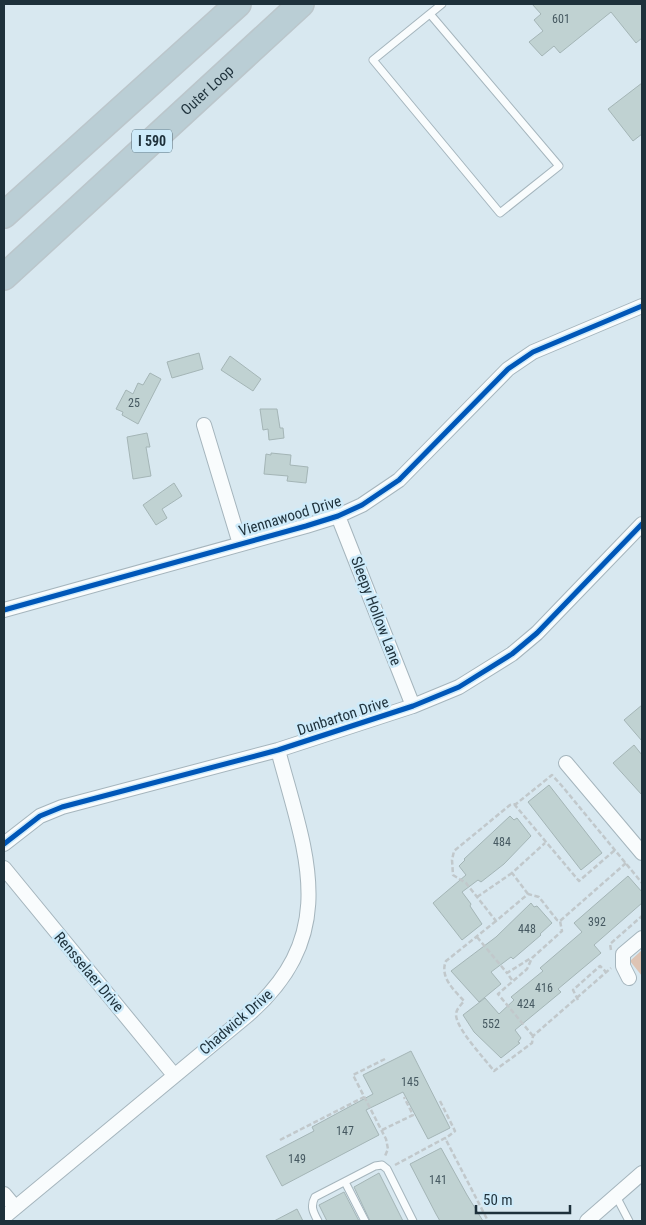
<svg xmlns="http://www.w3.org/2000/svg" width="646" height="1225" font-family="'Roboto Condensed',sans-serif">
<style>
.green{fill:#dec4b4}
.building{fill:#c0d2d2;stroke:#a4b5b6}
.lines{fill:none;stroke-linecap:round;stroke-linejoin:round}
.service-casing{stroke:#a5b5bd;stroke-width:9}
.minor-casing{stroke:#a5b5bd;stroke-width:16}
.motorway-casing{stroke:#bbc6cb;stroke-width:28}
.path{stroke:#c1c8cb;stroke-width:2.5;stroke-dasharray:5 2.5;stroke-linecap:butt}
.service{stroke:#f9fcfd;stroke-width:7}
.minor{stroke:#f9fcfd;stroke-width:14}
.motorway{stroke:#baced5;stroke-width:25}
.cycleway-casing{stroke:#ceebfa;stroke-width:8}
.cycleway{stroke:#0057b8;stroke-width:5}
.labels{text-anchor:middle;stroke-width:5;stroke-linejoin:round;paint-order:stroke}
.number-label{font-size:12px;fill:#465961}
.shield{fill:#ceebfa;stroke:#536974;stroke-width:1}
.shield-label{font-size:14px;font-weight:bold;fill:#1e313b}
.street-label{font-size:15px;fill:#1e313b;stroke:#ceebfa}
</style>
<rect width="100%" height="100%" fill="#d8e8f0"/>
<path class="green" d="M642 950V976L630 961Z"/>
<path class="building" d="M532 4H642V38L636 43 611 12 560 53 554 46 542 56 529 42 543 31 534 20 541 14Z
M642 83V134L633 141 608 109Z
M199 353 203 369 172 378 167 362Z
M230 356 261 379 253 391 221 370Z
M150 373 161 379 138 424 122 415 123 412 116 409 126 390 133 394 138 383 143 385Z
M260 409H277L280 428H283L284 438 269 440 268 429 263 430Z
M147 433 150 447H146L151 476 133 479 127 437Z
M271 453 291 455 290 465 308 467 306 483 287 481 288 476 264 474 266 454 271 455Z
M174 483 182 496 162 509 167 518 156 525 143 505Z
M642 705V741L624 720Z
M634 745 642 755V795L613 763Z
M549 785 602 853 581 870 528 802Z
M510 816 514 820 517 818 531 836 504 864 481 882 478 880 462 892 471 904 470 906 482 924 462 940 433 903 466 875 459 866 465 860 464 859Z
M628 876 642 892V903L594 945 601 953 558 989 561 992 515 1030 521 1038 518 1042 520 1043 501 1058 474 1032 463 1015 485 998 499 1014 514 1000 511 997 543 971 540 968 582 932 574 923Z
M531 903 534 907 537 906 552 923 540 934 541 935 513 959 511 957 491 972 501 984 479 1002 451 971 496 937Z
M411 1051 450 1128 428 1139 403 1092 366 1110 379 1135 282 1186 266 1156 314 1131 312 1127 373 1094 363 1075Z
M441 1148 467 1195 483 1221H440L436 1214 410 1164Z
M379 1173 403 1221H370L354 1187Z
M344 1192 359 1221H327L319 1205Z
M297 1209 303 1221H274Z"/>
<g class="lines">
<defs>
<path id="service" d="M430 14 559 166 500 213 373 60 442 4
M345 1182 365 1221
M616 1196 629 1221
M318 1221C313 1212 310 1206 315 1197L375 1166 382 1165 387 1169 413 1221"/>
<path id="minor" d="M204 425 240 544
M338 516 413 706
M4 610 306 526 338 516 362 505 399 480 508 369 533 352 642 306
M566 763 642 853
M4 844 40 816 62 807 278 750 413 706 459 687 512 654 537 633 642 524
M4 868 174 1075
M629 978 623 966V954L642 938
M4 1194 15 1207
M4 1217 249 1014C342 932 305 852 278 750
M587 1221 642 1173"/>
<g id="motorway">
<path d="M4 215 238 4"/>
<path id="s1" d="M4 277 301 4"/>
</g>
</defs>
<use href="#service" class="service-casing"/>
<use href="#minor" class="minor-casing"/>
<use href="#motorway" class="motorway-casing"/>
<path class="path" d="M514 804 579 881 615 850
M626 863 560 921 557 920 539 897 528 894 496 921 466 883 453 875 452 860 454 851 510 805 516 804 552 775 562 786 642 883
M528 894 512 873 545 843
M477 897 512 873
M496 921 446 961C439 977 455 991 464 1001 461 1005 456 1009 456 1015 457 1030 485 1059 494 1071L532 1043 533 1036 611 968
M477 937 507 973
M611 950 610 944 642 916
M512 980 507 973 531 958
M578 1000 573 990 600 966 606 972
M533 1036 498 994 527 969 532 958 562 931 560 921
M385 1059 353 1075 386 1139 388 1149 385 1156
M440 1101 455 1131 445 1139
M382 1130 413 1115 404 1097
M280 1140 364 1097
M395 1165 445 1138 488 1221"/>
<use href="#service" class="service"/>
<use href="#minor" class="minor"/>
<use href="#motorway" class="motorway"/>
<defs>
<path id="cycleway" d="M4 610 306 526 338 516 362 505 399 480 508 369 533 352 642 306
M4 844 40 816 62 807 278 750 413 706 459 687 512 654 537 633 642 524"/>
</defs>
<use href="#cycleway" class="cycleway-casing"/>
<use href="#cycleway" class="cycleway"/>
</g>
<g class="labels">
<g class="number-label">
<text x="561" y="23">601</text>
<text x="134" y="407">25</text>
<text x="502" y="846">484</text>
<text x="597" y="926">392</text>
<text x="527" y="933">448</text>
<text x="544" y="992">416</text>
<text x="526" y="1008">424</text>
<text x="491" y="1028">552</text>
<text x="410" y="1086">145</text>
<text x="345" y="1135">147</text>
<text x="297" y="1163">149</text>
<text x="438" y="1184">141</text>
</g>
<rect class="shield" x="132" y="129.5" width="40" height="23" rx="4"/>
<g class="shield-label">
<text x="152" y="146">I 590</text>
</g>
<g class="street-label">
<text dy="5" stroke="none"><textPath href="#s1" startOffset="276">Outer Loop</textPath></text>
<text transform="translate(290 516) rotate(-17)" y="5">Viennawood Drive</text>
<text transform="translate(376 611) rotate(69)" y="5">Sleepy Hollow Lane</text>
<text transform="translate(343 716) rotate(-18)" y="5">Dunbarton Drive</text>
<text transform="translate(89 972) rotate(50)" y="5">Rensselaer Drive</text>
<text transform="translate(236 1022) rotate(-41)" y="5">Chadwick Drive</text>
</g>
</g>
<rect width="646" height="1225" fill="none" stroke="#1e313b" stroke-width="10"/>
<path d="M476 1205v8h94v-8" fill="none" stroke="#1e313b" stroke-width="2.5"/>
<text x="483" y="1205" font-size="15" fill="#1e313b" stroke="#ceebfa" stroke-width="4" paint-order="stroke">50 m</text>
</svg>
